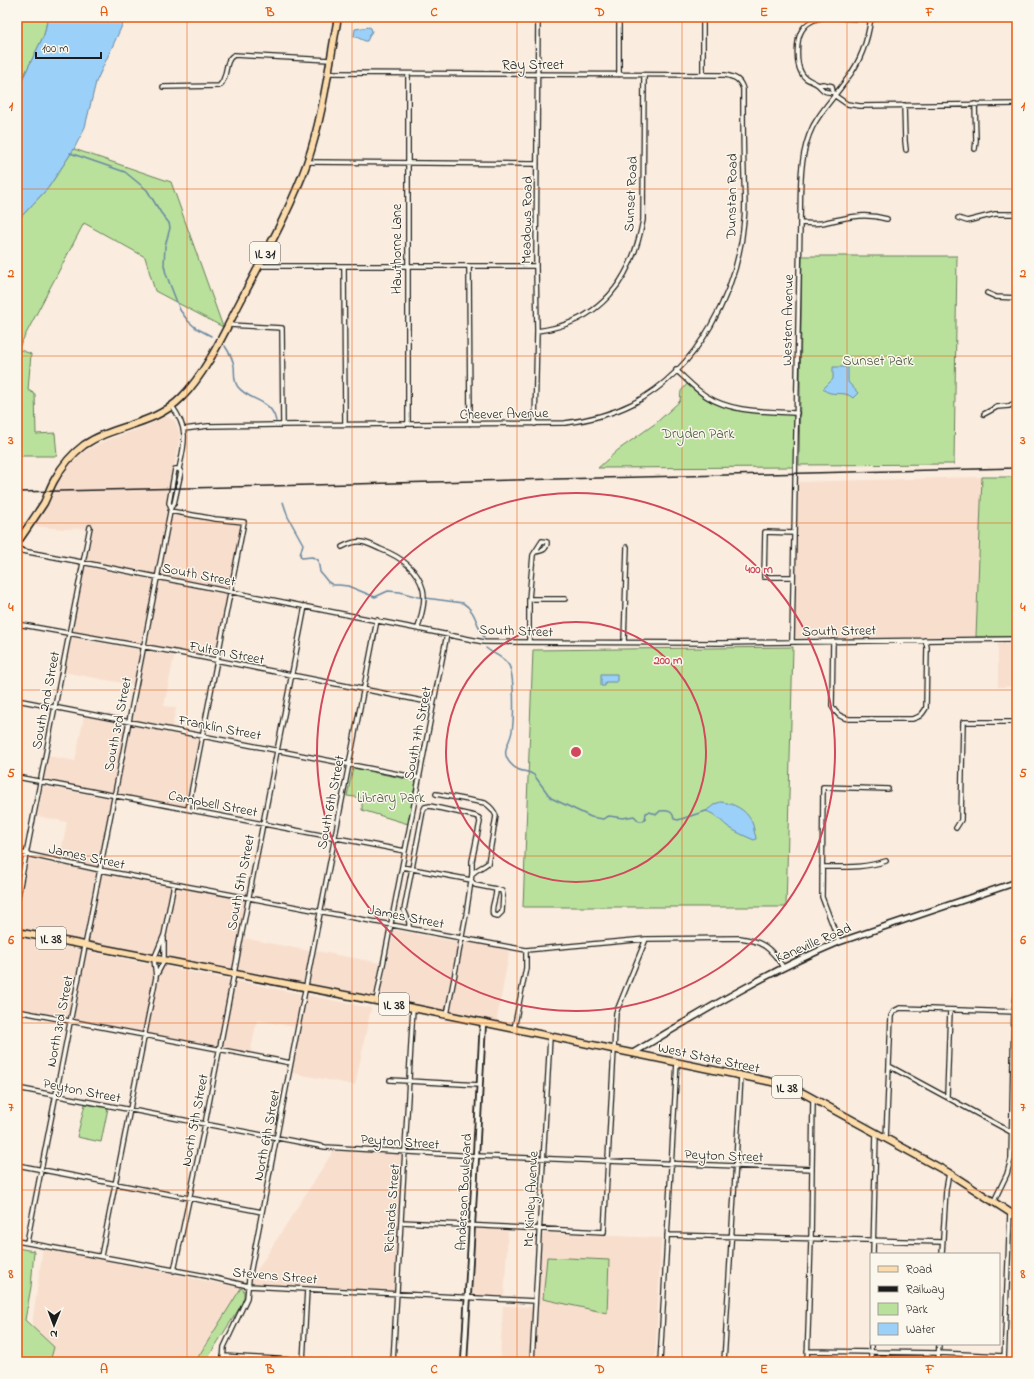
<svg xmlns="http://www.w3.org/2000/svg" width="1034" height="1379" font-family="'Indie Flower',sans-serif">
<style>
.built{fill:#f8decd}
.green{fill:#b9e19c;stroke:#6a7e5c}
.water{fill:#9bd0f9;stroke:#6888a1}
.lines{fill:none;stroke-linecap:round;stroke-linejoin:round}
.stream{stroke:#6888a1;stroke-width:1.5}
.minor-casing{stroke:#1c1c1c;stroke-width:6}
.tertiary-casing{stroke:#1c1c1c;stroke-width:8}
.secondary-casing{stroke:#1c1c1c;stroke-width:8}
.primary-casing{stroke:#1c1c1c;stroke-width:9}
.minor{stroke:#fbf7ec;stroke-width:3.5}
.tertiary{stroke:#fbf7ec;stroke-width:4.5}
.secondary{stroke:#fbf7ec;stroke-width:5}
.primary{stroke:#fddcac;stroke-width:6}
.rail{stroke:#1c1c1c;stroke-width:1.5}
.grid{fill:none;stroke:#e8590c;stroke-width:1;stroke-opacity:0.55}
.ring{fill:none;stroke:#d1495b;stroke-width:2}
.labels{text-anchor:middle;stroke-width:3;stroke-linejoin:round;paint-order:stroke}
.shield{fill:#fbf7ec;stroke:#5f5e5a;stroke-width:1}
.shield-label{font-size:13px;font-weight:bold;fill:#1c1c1c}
.street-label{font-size:14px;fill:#1c1c1c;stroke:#fbf7ec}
.park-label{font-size:14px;fill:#4b5742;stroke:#fbf7ec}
.centre{fill:#d1495b;stroke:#fbf7ec;stroke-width:2}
.ring-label{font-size:12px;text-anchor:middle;font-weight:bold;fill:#d1495b;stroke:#fbf7ec;stroke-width:3;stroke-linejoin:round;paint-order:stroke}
.neatline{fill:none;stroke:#e8590c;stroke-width:1.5}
.grid-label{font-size:13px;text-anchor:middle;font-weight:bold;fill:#e8590c}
</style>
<rect width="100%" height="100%" fill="#faecde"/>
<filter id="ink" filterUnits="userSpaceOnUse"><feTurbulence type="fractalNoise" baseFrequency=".025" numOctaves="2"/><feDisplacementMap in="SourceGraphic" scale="8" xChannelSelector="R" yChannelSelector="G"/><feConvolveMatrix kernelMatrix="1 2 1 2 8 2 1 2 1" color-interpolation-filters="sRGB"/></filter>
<g filter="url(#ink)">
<path class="built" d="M163 417H168L175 421 179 431 180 436 166 510 219 521 243 523 230 590 84 562 90 528 65 529 33 526 46 507 62 475 67 467 82 453 102 442 147 426Z
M982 477 976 637 793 638 797 482Z
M85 567 154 580 141 646 72 633Z
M159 580 228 594 215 660 146 646Z
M70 637 140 650 134 685 63 672Z
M998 641H1017V686L998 687Z
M145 650 174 656 164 706 176 708 172 728 132 720Z
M84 716 126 724 112 794 44 781 48 756 75 761Z
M131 725 200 738 186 808 117 795Z
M43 786 112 799 98 867 60 859 67 822 37 816Z
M28 859 96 872 82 941 17 928V915Z
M102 874 172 887 158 956 89 942Z
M175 885 246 898 239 937H238L232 969 163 956 170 923H168Z
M394 930 458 942 445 1011 380 998Z
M17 937 371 1008 355 1085 292 1073 301 1028 257 1020 250 1054 216 1049 17 1009Z
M243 938 310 951 303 983 237 970Z
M462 940 510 948 496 1024 448 1015Z
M316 951 380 963 374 996 309 984Z
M334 1150 404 1153 395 1291 249 1283Z
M473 1226 508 1229 504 1298 469 1296Z
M544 1233 661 1238 655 1362H500L503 1306 538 1307 542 1236Z
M43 1248 241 1288 195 1362H50L54 1347 32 1326Z"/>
<path class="green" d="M17 17H48L44 35 17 90Z
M74 149 171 182 223 327 155 291 145 257 84 223 18 349 31 354 28 390 35 394 36 434 55 433 57 456H17V221L48 188Z
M802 256H957L954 464 799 465Z
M688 383C693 388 700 395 706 399 732 414 765 413 794 414V467L598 468 618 450 656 423 680 401 681 391Z
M982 477H1017V637H976Z
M793 647 786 907H523L533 650Z
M353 768 416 781 408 824 362 810V798L347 796Z
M85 1104 108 1108 101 1142 77 1137Z
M17 1248 34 1251 31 1287 25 1320 54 1347 50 1362H17Z
M547 1257 609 1260 607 1313 543 1299Z
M241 1288 244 1290V1297L242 1304 205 1362H195Z"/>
<path class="water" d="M48 17H126L96 82 85 127 74 149 48 188 17 221V90L44 35Z
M369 27 371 28 372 31 367 41H365L354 36 355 29Z
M833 367H848V382L858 393 853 398C843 389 832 398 823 389L833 379Z
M601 674H617V682H605V686H601Z
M720 802C736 803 752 813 754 830 754 833 756 835 756 839L754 840C745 836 735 832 727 826 720 820 715 814 706 811L715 804Z"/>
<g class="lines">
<path class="stream" d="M70 153 125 172 147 190 161 213 169 223 170 228 165 246 164 265 166 274 180 310 188 321 196 328 211 336
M225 346C229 352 233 359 234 366 235 373 233 381 238 387 250 402 271 398 276 421
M283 502 288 517 303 544 300 555 302 558 312 557 318 560 320 572 328 582 333 585H339L348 586 375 597 388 591 400 592 418 597 463 603C476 611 476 625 484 637
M486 648C493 654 502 656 508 664 515 673 514 719 512 731 510 744 500 751 510 763 519 774 526 769 534 775L551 798 591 817 603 819 609 816 623 818 634 816 639 821H642L645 819 646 813 649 812 657 814 660 811C668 810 673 811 674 819L678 820 706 811"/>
<defs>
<path id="minor" d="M619 75V17
M703 75V17
M818 85 823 84 832 86 833 92C823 93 824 90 818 85 812 80 805 81 801 72 796 63 796 39 802 30 805 25 811 21 817 19 825 16 856 19 866 19L871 21
M163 87 219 86C229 78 223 61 234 55L330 60
M834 95 847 104 860 106 1017 104
M904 105 905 141 906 150
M975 149 976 140 975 104
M307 162 537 164
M958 218 967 221 995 214H1017
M800 223C807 223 815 224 822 223 847 218 861 212 887 219
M260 266H536
M344 266 345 425
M469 267 470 424
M987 293 996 297 1017 298
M229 325 282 328 283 425
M537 331C600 323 632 280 643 220L644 75
M676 370C686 379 695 389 706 396 732 413 767 411 797 413
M984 414 997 407 1009 406 1017 402
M408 424V74
M535 424 537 331 536 266 538 17
M184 429 208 426 275 425 565 423C588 420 610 415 632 404 698 370 738 292 744 220 746 205 744 189 744 174 743 146 743 117 743 89 740 79 735 77 725 75L328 73
M171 507 174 504 181 472 179 469C185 442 189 430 172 406
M170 511 215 519 244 522 188 809
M17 547 23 551
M342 547C348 544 355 541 362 542 368 543 374 546 380 549 399 556 417 568 423 589 426 601 421 616 418 628
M17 552 23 551 76 561 484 642 721 643 1017 639
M793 577H764L765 532 794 533
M529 599H565
M17 624 180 653 433 703
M833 641 832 706C836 714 840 717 849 719H912C920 717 922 715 926 708L927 647 925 640
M529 642V599L533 555 542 541 547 542C547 550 542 551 535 552
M624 642 627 547
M792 642 800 223C801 191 798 156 813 126 822 109 836 95 847 79 861 61 868 40 871 17
M17 700 419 778
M17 777 405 851
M436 794 485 803C491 807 494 810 496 816L488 863C482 868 478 868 472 874
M956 828 961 820 963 722H1017
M17 852 100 870 461 938 526 950 646 939 740 938C762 941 771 948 783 967
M402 867 471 880 475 885 496 889C497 898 490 906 493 915L498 916 502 912 503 896 502 891 496 889
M822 867C843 867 866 868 886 861
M17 901 90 527
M409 928V922L404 910 423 811 425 807 430 806 475 816 479 818 480 822 472 861V874L466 915 447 1015
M839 942 822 897 823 787 888 789
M156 976 164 961V938
M376 1001 447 634
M17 1011 291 1063
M514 1029 526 968V950
M889 1066 1011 1132
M390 1080 480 1085
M17 1088 325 1147 476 1156 812 1169
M947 1096 950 1010
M886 1139 891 1016 894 1011 900 1008 1017 1012
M17 1165 262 1212
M994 1201 1007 1174 1011 1159 1014 1012 1017 990
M401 1222 604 1232 616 1013 646 939
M667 1235 942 1242
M17 1241 206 1276 248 1286 535 1301
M27 1242 171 507 169 503 175 469H179
M873 1254 876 1133
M942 1254 946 1190 949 1173
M101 1256 156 977 154 959 164 935 174 884
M174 1271 205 1124 305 606
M807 1351 938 1353 1004 1356
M223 1356 328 1362
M223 1362 224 1347 247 1298 249 1279 377 620
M303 1362 307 1289
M393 1362 413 1008
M532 1362 550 1037
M660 1362 677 1062
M724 1362 741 1076
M807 1362 811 1240 813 1099
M871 1362V1344
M938 1362 939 1344
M1004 1362 1010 1212"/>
<path id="tertiary" d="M464 1362 476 1156 483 1022"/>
<path id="secondary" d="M633 1053C700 1013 767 972 839 942L1017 882"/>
<path id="primary" d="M17 543C26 530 35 517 44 503 48 495 50 487 55 479 62 466 72 454 84 445 115 424 154 426 182 397 205 374 223 335 238 306 262 259 289 213 307 163 323 116 329 65 338 17
M17 932 418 1009 772 1082 803 1093 949 1173 1017 1217"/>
</defs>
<use href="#minor" class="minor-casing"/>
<use href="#tertiary" class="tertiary-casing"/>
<use href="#secondary" class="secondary-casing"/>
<use href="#primary" class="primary-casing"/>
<use href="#minor" class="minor"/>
<use href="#tertiary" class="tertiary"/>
<use href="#secondary" class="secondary"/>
<use href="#primary" class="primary"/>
<path class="rail" d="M17 492 1017 468"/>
</g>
</g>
<path class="grid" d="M187 17V1362M352 17V1362M517 17V1362M682 17V1362M847 17V1362M17 189H1017M17 356H1017M17 523H1017M17 690H1017M17 856H1017M17 1023H1017M17 1190H1017"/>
<g class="ring">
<circle cx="576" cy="752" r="130"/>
<circle cx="576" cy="752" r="259"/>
</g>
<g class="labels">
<g class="shield">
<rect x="250" y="242" width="30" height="22" rx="3"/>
<rect x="36" y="927" width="30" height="22" rx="3"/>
<rect x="379" y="993" width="30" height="22" rx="3"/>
<rect x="772" y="1076" width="30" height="22" rx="3"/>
</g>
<g class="shield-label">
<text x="265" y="258">IL 31</text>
<text x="51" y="943">IL 38</text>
<text x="394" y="1009">IL 38</text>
<text x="787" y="1092">IL 38</text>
</g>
<g class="street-label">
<text x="533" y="69">Ray Street</text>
<text transform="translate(630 194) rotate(-87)" y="5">Sunset Road</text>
<text transform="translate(731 196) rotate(-89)" y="5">Dunstan Road</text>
<text transform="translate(526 220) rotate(-89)" y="5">Meadows Road</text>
<text transform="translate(396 249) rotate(-90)" y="5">Hawthorne Lane</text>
<text transform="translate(787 320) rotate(-89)" y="5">Western Avenue</text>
<text transform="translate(504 413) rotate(-1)" y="5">Cheever Avenue</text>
<text transform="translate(199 574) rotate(11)" y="5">South Street</text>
<text transform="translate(516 630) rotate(2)" y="5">South Street</text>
<text transform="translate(839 630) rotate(-1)" y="5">South Street</text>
<text transform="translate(227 652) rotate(11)" y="5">Fulton Street</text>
<text transform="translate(45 700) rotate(-79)" y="5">South 2nd Street</text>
<text transform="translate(117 724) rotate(-79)" y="5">South 3rd Street</text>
<text transform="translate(220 727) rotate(11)" y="5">Franklin Street</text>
<text transform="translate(417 733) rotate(-79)" y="5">South 7th Street</text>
<text transform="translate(330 802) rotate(-79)" y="5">South 6th Street</text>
<text transform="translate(213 803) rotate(11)" y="5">Campbell Street</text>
<text transform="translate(87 856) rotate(12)" y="5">James Street</text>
<text transform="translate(240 882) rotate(-79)" y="5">South 5th Street</text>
<text transform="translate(406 916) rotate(11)" y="5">James Street</text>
<text transform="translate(813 942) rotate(-23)" y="5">Kaneville Road</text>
<text transform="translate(59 1021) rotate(-79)" y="5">North 3rd Street</text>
<text transform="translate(709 1057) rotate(12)" y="5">West State Street</text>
<text transform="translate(82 1090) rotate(11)" y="5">Peyton Street</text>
<text transform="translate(194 1120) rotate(-79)" y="5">North 5th Street</text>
<text transform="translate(266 1135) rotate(-79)" y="5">North 6th Street</text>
<text transform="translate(400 1141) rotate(4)" y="5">Peyton Street</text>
<text transform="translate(724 1155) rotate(2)" y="5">Peyton Street</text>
<text transform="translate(463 1192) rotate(-87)" y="5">Anderson Boulevard</text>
<text transform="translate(530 1199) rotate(-87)" y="5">Mc Kinley Avenue</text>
<text transform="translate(391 1208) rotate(-86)" y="5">Richards Street</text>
<text transform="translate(275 1275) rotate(5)" y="5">Stevens Street</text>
</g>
<g class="park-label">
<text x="878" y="365">Sunset Park</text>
<text x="698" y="438">Dryden Park</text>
<text x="391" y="802">Library Park</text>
</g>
</g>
<circle cx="576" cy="752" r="6" class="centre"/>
<g class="ring-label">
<text x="759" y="573">400 m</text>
<text x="668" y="664">200 m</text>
</g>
<rect width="1034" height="1379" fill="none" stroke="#fbf7ec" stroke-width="44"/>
<rect x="870" y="1253" width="130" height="92" fill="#fbf7ec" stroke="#a29f99"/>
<rect x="878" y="1266" width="20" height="6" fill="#fddcac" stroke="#a29f99"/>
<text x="906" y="1273" font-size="12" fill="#1c1c1c">Road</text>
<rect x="878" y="1286" width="20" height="6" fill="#1c1c1c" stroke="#a29f99"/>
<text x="906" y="1293" font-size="12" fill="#1c1c1c">Railway</text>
<rect x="878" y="1303" width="20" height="12" fill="#b9e19c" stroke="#a29f99"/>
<text x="906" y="1313" font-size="12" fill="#1c1c1c">Park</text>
<rect x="878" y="1323" width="20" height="12" fill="#9bd0f9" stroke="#a29f99"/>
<text x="906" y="1333" font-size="12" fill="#1c1c1c">Water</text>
<g transform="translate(54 1325) rotate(181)" stroke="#fbf7ec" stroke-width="3" paint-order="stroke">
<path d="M0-3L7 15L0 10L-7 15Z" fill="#1c1c1c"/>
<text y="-6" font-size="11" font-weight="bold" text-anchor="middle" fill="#1c1c1c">N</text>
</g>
<path d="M36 52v6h65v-6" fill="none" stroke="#1c1c1c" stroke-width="2"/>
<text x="42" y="52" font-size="12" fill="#1c1c1c" stroke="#fbf7ec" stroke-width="3" paint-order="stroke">100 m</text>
<rect x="22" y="22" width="990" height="1335" class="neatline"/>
<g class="grid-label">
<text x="104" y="16">A</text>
<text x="270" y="16">B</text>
<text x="434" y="16">C</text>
<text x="600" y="16">D</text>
<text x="764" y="16">E</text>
<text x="930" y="16">F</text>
<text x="11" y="110">1</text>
<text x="1023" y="110">1</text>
<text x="11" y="277">2</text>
<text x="1023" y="277">2</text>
<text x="11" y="444">3</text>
<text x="1023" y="444">3</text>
<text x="11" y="611">4</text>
<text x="1023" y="611">4</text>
<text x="11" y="777">5</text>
<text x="1023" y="777">5</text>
<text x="11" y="944">6</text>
<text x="1023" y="944">6</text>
<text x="11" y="1111">7</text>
<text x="1023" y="1111">7</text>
<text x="11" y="1278">8</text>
<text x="1023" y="1278">8</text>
<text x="104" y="1373">A</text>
<text x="270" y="1373">B</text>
<text x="434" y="1373">C</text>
<text x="600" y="1373">D</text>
<text x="764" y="1373">E</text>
<text x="930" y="1373">F</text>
</g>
</svg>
